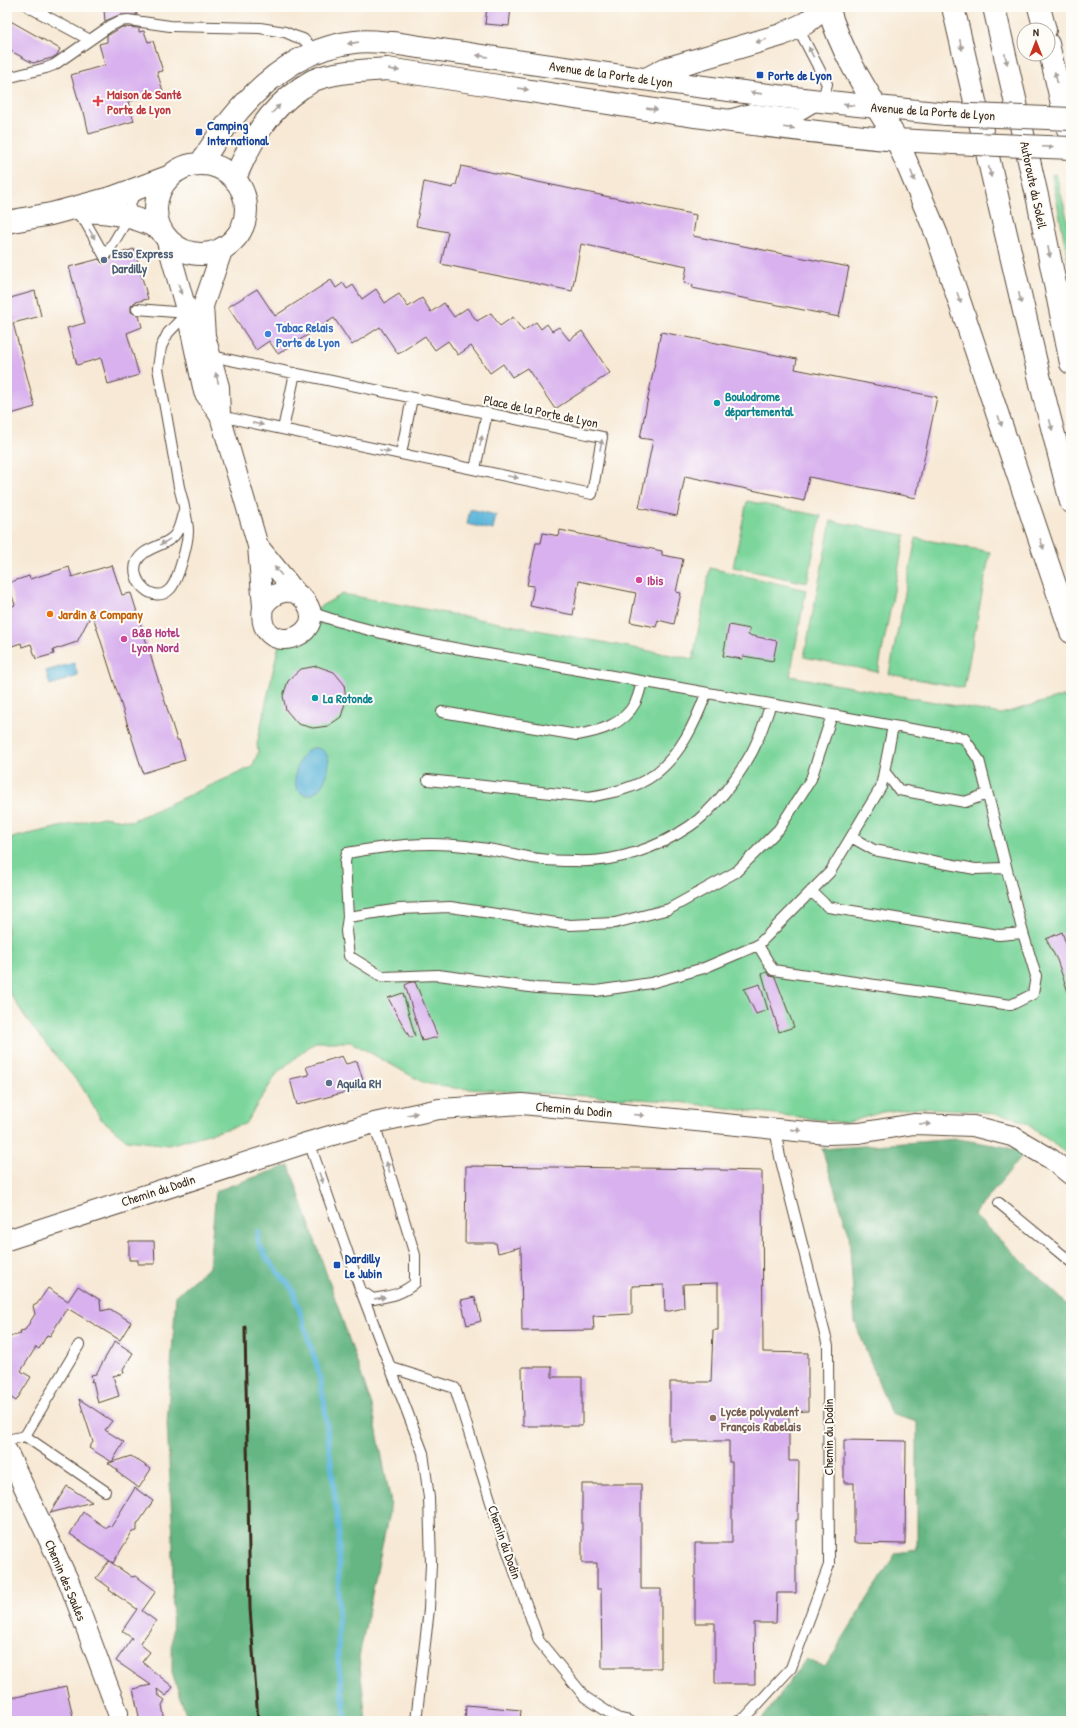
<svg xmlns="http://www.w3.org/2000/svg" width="1078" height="1728" font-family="'Patrick Hand',sans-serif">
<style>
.green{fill:#7cd59b;stroke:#5c805c}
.forest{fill:#65b683;stroke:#507050}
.water{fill:#5cb5d9;stroke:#4c707c}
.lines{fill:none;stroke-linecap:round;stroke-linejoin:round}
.stream{stroke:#5cb5d9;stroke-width:5.5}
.building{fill:#d8b1ee}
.lane-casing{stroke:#574739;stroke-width:12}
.street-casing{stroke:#574739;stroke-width:22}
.secondary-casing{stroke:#574739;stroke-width:24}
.primary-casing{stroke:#574739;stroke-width:24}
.highway-casing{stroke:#574739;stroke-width:24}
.lane{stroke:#fff;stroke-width:10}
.street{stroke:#fff;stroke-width:20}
.secondary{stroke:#fff;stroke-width:22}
.primary{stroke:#fff;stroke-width:22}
.highway{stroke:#fff;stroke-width:22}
.rail{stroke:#3b2a1e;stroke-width:3}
.primary-bridge-casing{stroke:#574739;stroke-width:24;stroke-linecap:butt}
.primary-bridge{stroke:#fff;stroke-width:22}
.oneway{fill:#a79f9a}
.transit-dot{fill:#1a4fb4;stroke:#fdfcf7;stroke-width:1.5}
.health-dot{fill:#e0444e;stroke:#fdfcf7;stroke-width:1.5}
.service-dot{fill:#5c6f8a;stroke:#fdfcf7;stroke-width:1.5}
.shop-dot{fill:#3f7fe0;stroke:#fdfcf7;stroke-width:1.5}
.culture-dot{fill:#0f9aa8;stroke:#fdfcf7;stroke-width:1.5}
.hotel-dot{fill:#d1479c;stroke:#fdfcf7;stroke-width:1.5}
.food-dot{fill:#e8710a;stroke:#fdfcf7;stroke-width:1.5}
.education-dot{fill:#8d6e63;stroke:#fdfcf7;stroke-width:1.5}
.labels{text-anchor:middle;stroke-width:4;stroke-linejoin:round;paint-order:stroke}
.street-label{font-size:13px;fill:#3b2a1e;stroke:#fdfcf7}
.transit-label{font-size:13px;font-weight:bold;fill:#164399;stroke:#fdfcf7;text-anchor:start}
.health-label{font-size:13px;font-weight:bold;fill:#be3a42;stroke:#fdfcf7;text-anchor:start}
.service-label{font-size:13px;font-weight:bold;fill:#4e5e75;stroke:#fdfcf7;text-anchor:start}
.shop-label{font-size:13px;font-weight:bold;fill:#366cbe;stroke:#fdfcf7;text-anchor:start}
.culture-label{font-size:13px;font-weight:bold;fill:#0d838f;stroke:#fdfcf7;text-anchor:start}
.hotel-label{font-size:13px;font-weight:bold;fill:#b23c85;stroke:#fdfcf7;text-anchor:start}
.food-label{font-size:13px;font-weight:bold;fill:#c56008;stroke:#fdfcf7;text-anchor:start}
.education-label{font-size:13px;font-weight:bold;fill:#785e54;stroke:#fdfcf7;text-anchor:start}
</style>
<rect width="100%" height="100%" fill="#fdfcf7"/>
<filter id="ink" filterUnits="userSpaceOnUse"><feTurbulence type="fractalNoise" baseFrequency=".025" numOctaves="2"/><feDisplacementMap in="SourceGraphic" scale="8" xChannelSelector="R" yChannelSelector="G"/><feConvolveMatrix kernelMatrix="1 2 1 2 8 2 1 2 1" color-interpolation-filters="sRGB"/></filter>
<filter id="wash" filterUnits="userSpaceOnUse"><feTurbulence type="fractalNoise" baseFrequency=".012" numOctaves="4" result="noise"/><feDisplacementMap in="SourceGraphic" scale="16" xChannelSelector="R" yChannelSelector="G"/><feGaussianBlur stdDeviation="0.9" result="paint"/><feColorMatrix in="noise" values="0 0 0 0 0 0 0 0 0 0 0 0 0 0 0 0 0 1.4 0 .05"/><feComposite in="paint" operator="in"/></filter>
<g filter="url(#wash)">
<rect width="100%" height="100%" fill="#f7e9d5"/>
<path class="green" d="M1056 174 1071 234V277L1052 175Z
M747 501 821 516 807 583 733 567Z
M831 521 905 535 878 672 804 657Z
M916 538 990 552 964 688 889 674Z
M710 568 806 590 790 676 1001 714 1071 694V1157L1027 1124 1013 1117 969 1110 917 1108 882 1112 846 1123 670 1101 453 1088 424 1083 351 1042H315L278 1072 245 1124 168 1145 127 1140 100 1118 82 1087 32 1027 7 989V839L103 817 131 821 252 767 258 753 257 744 280 639 302 634 310 612 343 594 693 659Z"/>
<path class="forest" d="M958 1139 1006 1147 1024 1153 974 1215 1071 1308V1721H761L806 1659 825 1667 896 1553 917 1550V1422L891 1414 855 1322 849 1234 822 1149Z
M289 1165 372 1406 391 1503 359 1657 366 1721H188L172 1672 173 1538 167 1424 176 1295 209 1267 216 1191Z"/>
<path class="water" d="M470 509 496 515 493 530 467 524Z
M74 663 78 676 50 685 46 671Z
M312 748C343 746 325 798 306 795 285 790 298 753 312 748Z"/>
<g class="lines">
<path class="stream" d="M258 1232 259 1244 268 1260 293 1290 317 1366 324 1401 339 1533 338 1659 346 1721"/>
</g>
<g id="blocks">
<path class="building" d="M136 7 137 15H119L105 21 104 10Z
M487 7H511L509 26 485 24Z
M7 19 60 49 57 55 52 58 33 63 7 49Z
M122 27 139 28V32L144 31 148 42 153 41 163 71 157 72 163 91 128 102 134 121 89 134 84 112H82L71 75 105 65 99 44 107 42V36Z
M461 166 696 215 693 236 849 267 839 317 692 288 693 285 684 283 687 266 581 244 572 291 441 264 448 232 416 226 424 182 453 188 454 185H456Z
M134 249 148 299 135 302 131 306V312L139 316 142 327 127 333 139 375 108 384 101 358 77 365 67 328 85 323 69 267 99 259 102 263H108L114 255Z
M331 280 336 288 343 283 347 289 353 285 362 299 376 289 385 303 399 294 408 307 422 298 431 312 444 303 454 317 467 308 477 321 491 313 500 326 513 317 523 331 536 322 541 329 547 324 552 331 559 327 569 340 582 331 610 373 555 409 527 368 512 377 503 364 490 373 471 346 458 355 448 341 435 350 425 336 398 354 380 327 352 345 334 318 278 354 269 341 256 350 228 307 257 289 275 316Z
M35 291 41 316 13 323 35 407 11 414 7 400V299Z
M661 332 797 359 795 369 937 397 916 498 809 477 804 501 685 476 677 516 639 508 653 440 640 438Z
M560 530 662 551V555L683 559 676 592 681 593 674 624 658 620 656 627 630 622 636 593 579 581 573 615 530 606 534 586 527 585 536 543H541L543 533 559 536Z
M112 565 122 595 131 593 177 740H179L185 760 143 773 92 613 77 642 53 650 54 654 36 659 31 644 22 647 21 643 9 647 7 639V608L15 605 8 583 29 576 30 579 69 567 72 577Z
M729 625 750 629 748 635 777 641 773 661 743 656 742 659 723 656Z
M317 666 334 672 344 684 346 700 341 717 328 726 313 728 298 724 286 710 283 696 288 681 301 669Z
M1062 932 1067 947 1071 946V992H1068L1057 960 1046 939Z
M767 972 770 976 775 977 794 1027 779 1032 762 974Z
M411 982H415L438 1037 422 1041 405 985Z
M760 984 768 1010 756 1014 744 989Z
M403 993 415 1036 410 1038 388 998Z
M342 1056 346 1064 357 1061 365 1087 297 1105 290 1079 309 1075 306 1067Z
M466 1166 720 1169V1170L762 1171 763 1352 808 1353V1411L789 1412V1461H799L798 1520H796V1593H777L776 1623H754L755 1684H715V1623H695V1543H732V1462H729V1441H670V1382H711L713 1330H718V1283L683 1284 684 1308 665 1312 664 1285 632 1286V1314L593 1316 594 1330 522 1331 521 1247 498 1253 496 1243H465Z
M129 1241H154L155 1264H138V1260H129Z
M78 1286 100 1300 101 1311 110 1309 131 1322 120 1340 67 1308 50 1336 47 1335 39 1349 36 1347 21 1371 31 1377 16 1401 7 1395V1374L12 1366 7 1362V1345L9 1341 8 1337 21 1334 20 1331 25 1330 35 1314 33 1306 37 1304 48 1288 68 1301Z
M475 1297 481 1321 467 1325 461 1300Z
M115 1341 133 1353 123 1369 124 1373 113 1376 119 1396 98 1403 93 1381 91 1382 92 1379 91 1375 96 1374Z
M522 1367H552V1377H582V1426H523Z
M79 1399 112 1421 105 1430 124 1442 112 1462 131 1456 151 1469 139 1488 117 1472 118 1470 108 1463 112 1462 89 1448 93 1442Z
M844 1440 906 1441 905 1544 854 1543V1483H844Z
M582 1484H641V1589H661V1668H602L601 1589H597V1563H582Z
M67 1486 92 1502 50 1513Z
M135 1488 153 1501 139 1522 137 1523V1531L132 1532 113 1563 70 1534 83 1512 106 1528 108 1525 111 1527Z
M109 1561 132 1577 136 1576 156 1591 142 1611 156 1621 140 1644 150 1652 142 1662 173 1687 166 1696 157 1689 158 1695 165 1700 162 1705 165 1721H140L133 1689 151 1685 116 1661 132 1638 122 1631 137 1609 109 1590 110 1588 96 1578Z
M66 1686 74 1721H7V1699Z
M466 1705 521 1710 520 1721H465Z"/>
</g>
</g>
<g filter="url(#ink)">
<use href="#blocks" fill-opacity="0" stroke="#574739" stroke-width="1"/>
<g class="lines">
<defs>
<path id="lane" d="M29 7 90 40
M7 78 46 68 54 65 110 26 120 21 128 20 170 26 260 28 285 32 294 36 303 39 316 51
M728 115 750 109 800 115 822 102 827 84 798 28
M78 214 86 223 105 257 124 225 135 190
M137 309 187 313
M211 356 602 437 592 494 220 416
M283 429 295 373
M401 454 412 398
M475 469 487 413
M184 510C181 518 180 530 174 536 164 547 144 547 137 561 128 580 154 606 170 589 178 581 188 543 188 531 188 521 182 498 179 487 172 447 165 407 158 368L161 347 168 333 188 312
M310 612C380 637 455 648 528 661 629 679 731 697 832 715L811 779 779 829 736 872 669 909 615 923 570 925 450 907 400 909 348 917 345 862 347 853C386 846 425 841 465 846 478 848 491 849 504 852 516 854 528 858 540 859 551 861 564 861 576 861 615 863 658 848 690 826 714 810 738 777 752 752 760 737 765 720 771 704
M442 712 577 735C600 731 623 725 635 703 639 696 640 688 642 682
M884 771 899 790 965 802 987 794
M428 780 589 797C611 793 637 788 655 774 681 754 695 723 706 694
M851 837 874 850 975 869 1006 868
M811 891 828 907 999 935 1023 933
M348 917 346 931 349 956 383 977 438 975 537 988 596 991 651 983 704 968 758 945 830 872 881 787 893 726 832 715
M758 945 773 970 1011 1005 1033 994 1036 976 1023 933 979 760 964 738 893 726
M309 1142 361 1291 373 1299C390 1296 401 1295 415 1283V1255L374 1123
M999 1203 1071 1262
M361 1291 423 1453 429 1498 431 1564 429 1609 416 1721
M392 1368 455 1388 495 1515 539 1641 585 1697 617 1718 630 1721
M25 1436 79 1345
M7 1440 25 1436 105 1491
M736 1721 745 1718 791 1668 829 1565 828 1346 780 1157 775 1128"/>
<path id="street" d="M166 238 187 313 204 392 220 416
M223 248 203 306 205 336 219 387 220 416 258 546 263 607C254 660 331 639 306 602 293 584 272 592 263 607
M258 546 298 595
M7 1240 309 1142 374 1123 439 1109 522 1104 827 1134 859 1133 914 1124 973 1126 1012 1136 1051 1159 1071 1175
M7 1451 69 1582 118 1713"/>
<path id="secondary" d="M648 78 665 69 781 35 806 23 826 7
M201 163C235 107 286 49 355 42 367 40 380 42 392 43 553 66 714 91 877 107
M156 209a45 45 0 1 1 90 0a45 45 0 1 1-90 0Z
M235 178C251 141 267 111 301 88 305 86 310 82 314 80 335 71 364 71 387 69 557 94 726 125 897 140
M84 212C111 210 135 217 159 228
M7 222 51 214 114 197 168 177"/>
<path id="primary" d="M828 7C843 58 870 96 897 140L953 143
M877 107 946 114"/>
<path id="highway" d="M953 7 1041 384 1071 502
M994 7 1038 200 1071 363
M1039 7 1045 30
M1048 44 1071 142
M897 140 937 235 1071 632"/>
</defs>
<use href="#lane" class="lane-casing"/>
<use href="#street" class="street-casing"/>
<use href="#secondary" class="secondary-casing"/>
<use href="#primary" class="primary-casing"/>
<use href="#highway" class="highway-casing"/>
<use href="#lane" class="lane"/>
<use href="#street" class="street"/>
<use href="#secondary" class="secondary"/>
<use href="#primary" class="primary"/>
<use href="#highway" class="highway"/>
<path class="rail" d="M245 1327 250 1608 258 1721"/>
<defs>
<path id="primary-bridge" d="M946 114 1071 119
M953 143 1071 148"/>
</defs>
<use href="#primary-bridge" class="primary-bridge-casing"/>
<use href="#primary-bridge" class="primary-bridge"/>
</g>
<defs><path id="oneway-solid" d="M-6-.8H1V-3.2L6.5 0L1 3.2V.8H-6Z"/></defs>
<g class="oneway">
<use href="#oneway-solid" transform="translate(761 41) rotate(164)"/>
<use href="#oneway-solid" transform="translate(353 43) rotate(172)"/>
<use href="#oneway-solid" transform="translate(961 45) rotate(77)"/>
<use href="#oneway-solid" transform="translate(811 52) rotate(-116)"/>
<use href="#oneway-solid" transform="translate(482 56) rotate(-172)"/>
<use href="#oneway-solid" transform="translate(1006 59) rotate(77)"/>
<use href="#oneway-solid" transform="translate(394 70) rotate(9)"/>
<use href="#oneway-solid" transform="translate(1056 77) rotate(-103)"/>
<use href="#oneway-solid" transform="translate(523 89) rotate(9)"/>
<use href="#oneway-solid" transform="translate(756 93) rotate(-172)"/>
<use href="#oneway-solid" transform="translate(849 105) rotate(-174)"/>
<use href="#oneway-solid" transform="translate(276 109) rotate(-46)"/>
<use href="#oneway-solid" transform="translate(652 109) rotate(9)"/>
<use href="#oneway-solid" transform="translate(789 128) rotate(7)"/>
<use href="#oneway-solid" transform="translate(1048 147) rotate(2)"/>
<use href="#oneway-solid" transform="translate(990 172) rotate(77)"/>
<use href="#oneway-solid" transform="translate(913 176) rotate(68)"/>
<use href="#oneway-solid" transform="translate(92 234) rotate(60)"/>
<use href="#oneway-solid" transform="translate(1049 252) rotate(79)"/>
<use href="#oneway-solid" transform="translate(180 289) rotate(73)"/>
<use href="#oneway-solid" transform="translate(959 298) rotate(71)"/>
<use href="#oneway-solid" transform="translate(1020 298) rotate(77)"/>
<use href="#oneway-solid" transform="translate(217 378) rotate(-105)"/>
<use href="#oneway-solid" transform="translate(1000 421) rotate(71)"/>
<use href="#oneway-solid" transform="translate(258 424) rotate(11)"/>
<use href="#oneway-solid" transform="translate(1051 425) rotate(76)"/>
<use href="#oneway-solid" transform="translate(481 441) rotate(-78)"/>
<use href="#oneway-solid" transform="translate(601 445) rotate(-79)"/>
<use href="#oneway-solid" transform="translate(385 451) rotate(12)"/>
<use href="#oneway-solid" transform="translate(513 477) rotate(12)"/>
<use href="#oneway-solid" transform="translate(165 542) rotate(149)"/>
<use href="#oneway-solid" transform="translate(1042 544) rotate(71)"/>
<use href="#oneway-solid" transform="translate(278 571) rotate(-130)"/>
<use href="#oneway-solid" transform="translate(412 1114) rotate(-12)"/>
<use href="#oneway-solid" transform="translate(639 1115) rotate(5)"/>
<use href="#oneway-solid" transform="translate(925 1124) rotate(2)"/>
<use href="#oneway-solid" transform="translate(796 1130) rotate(6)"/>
<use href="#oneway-solid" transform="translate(388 1167) rotate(-107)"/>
<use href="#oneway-solid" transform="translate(321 1178) rotate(71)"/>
<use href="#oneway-solid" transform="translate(380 1298) rotate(-8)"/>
</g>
</g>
<g class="transit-dot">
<rect x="756" y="71" width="8" height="8" rx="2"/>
<rect x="195" y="128" width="8" height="8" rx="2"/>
<rect x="333" y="1261" width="8" height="8" rx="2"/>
</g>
<path class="health-dot" d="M96 95h4v4h4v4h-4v4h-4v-4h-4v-4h4z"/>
<g class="service-dot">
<circle cx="104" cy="260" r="4"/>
<circle cx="329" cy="1083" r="4"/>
</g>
<circle class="shop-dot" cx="268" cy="334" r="4"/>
<g class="culture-dot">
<circle cx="717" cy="403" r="4"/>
<circle cx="315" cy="698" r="4"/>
</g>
<g class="hotel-dot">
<circle cx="639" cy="580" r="4"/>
<circle cx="124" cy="639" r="4"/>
</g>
<circle class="food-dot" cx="50" cy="614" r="4"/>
<circle class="education-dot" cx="713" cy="1418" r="4"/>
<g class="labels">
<g class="street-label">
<text transform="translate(611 74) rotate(8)" y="5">Avenue de la Porte de Lyon</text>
<text transform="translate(933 111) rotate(4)" y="5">Avenue de la Porte de Lyon</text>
<text transform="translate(1034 185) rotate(78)" y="5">Autoroute du Soleil</text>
<text transform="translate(541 411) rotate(12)" y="5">Place de la Porte de Lyon</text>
<text transform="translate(574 1109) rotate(5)" y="5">Chemin du Dodin</text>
<text transform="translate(158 1190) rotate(-18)" y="5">Chemin du Dodin</text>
<text transform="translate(828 1437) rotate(-90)" y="5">Chemin du Dodin</text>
<text transform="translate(505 1542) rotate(71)" y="5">Chemin du Dodin</text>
<text transform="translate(66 1580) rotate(67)" y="5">Chemin des Saules</text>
</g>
<g class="transit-label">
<text x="768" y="80">Porte de Lyon</text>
<text x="207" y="130">Camping<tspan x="207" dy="15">International</tspan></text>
<text x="345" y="1263">Dardilly<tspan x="345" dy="15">Le Jubin</tspan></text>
</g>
<g class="health-label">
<text x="107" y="99">Maison de Santé<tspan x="107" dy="15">Porte de Lyon</tspan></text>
</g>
<g class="service-label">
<text x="112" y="258">Esso Express<tspan x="112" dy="15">Dardilly</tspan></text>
<text x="337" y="1088">Aquila RH</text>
</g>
<g class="shop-label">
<text x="276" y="332">Tabac Relais<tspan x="276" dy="15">Porte de Lyon</tspan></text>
</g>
<g class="culture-label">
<text x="725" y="401">Boulodrome<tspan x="725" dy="15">départemental</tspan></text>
<text x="323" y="703">La Rotonde</text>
</g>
<g class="hotel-label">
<text x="647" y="585">Ibis</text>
<text x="132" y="637">B&amp;B Hotel<tspan x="132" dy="15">Lyon Nord</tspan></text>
</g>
<g class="food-label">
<text x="58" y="619">Jardin &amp; Company</text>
</g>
<g class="education-label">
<text x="721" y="1416">Lycée polyvalent<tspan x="721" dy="15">François Rabelais</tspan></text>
</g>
</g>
<rect width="1078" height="1728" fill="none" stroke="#fdfcf7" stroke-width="24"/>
<g transform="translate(1036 42)"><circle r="19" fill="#fdfcf7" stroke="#afa8a0"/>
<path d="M0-3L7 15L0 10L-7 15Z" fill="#c8321e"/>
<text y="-6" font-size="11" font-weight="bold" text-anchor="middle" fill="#3b2a1e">N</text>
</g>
</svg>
